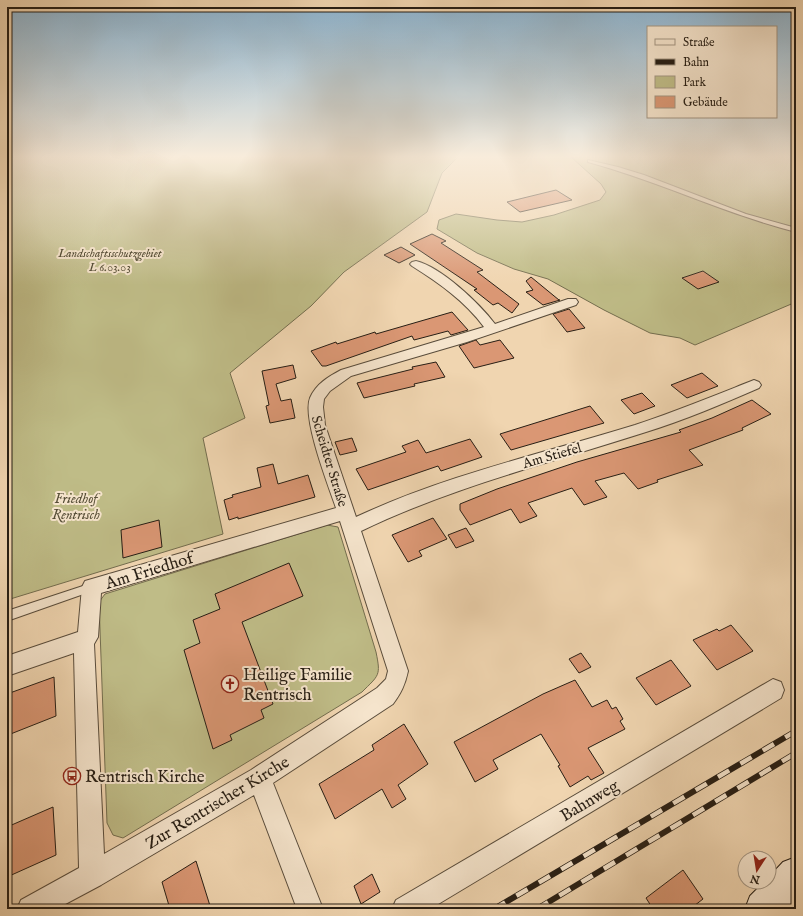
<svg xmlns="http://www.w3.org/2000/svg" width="803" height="916" font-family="'IM FELL English',serif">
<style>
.green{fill:#bfbc87;stroke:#736d4e}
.building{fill:#da9774;stroke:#271e14}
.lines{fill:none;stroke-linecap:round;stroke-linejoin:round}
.service-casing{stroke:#594c3b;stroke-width:2}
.minor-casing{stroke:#594c3b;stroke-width:2}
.secondary-casing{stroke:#271e14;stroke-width:2}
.service{fill:#f5e4cc;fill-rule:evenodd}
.minor{fill:#f5e4cc;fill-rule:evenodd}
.secondary{fill:#f5e4cc;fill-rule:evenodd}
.rail-casing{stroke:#271e14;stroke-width:6}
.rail{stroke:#f5e4cc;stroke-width:4.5;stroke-dasharray:13;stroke-linecap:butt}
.labels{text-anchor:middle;stroke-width:4;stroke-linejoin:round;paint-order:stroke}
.far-park-label{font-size:12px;font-style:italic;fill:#554d36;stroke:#f5e4cc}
.street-label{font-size:14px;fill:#271e14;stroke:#f5e4cc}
.park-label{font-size:14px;font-style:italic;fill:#554d36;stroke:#f5e4cc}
.near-street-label{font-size:17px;fill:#271e14;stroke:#f5e4cc}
.near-poi-label{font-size:17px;fill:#271e14;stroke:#f5e4cc;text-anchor:start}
</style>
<rect width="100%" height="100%" fill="#f0d5b0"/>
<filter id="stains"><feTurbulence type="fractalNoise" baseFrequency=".005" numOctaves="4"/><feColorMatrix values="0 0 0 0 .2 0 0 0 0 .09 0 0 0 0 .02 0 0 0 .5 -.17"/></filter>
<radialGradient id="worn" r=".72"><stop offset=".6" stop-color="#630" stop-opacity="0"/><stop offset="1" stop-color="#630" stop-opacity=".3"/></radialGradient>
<path class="green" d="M7 157H458L442 173 427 212 344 272 311 306 230 373 245 418 203 438 223 534 7 600Z
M571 157H796V302L695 345 680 338 650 333 604 310 548 279 514 269 477 253 437 229 439 220 456 214 497 220 522 222 554 215 600 200 606 192 601 184Z
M327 525 338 527 376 652C381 676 379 675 362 692L123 838 113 835 107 823 99 602 105 594Z"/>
<path class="building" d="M556 190 572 200 520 212 507 202Z
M432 234 446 241 441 243 483 270 477 272 519 304 512 313 498 303 493 305 474 290 477 289 410 244Z
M401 247 415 255 399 263 384 255Z
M703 271 719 282 698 289 682 278Z
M531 277 559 300H560L543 305 526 292 533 290 526 281Z
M569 309 585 328 567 332 553 314Z
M452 312 468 330 451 335 448 331 414 340 412 336 326 366H322L311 351 336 342 337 344 369 334 375 332 376 334Z
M476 340 480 345 500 340 514 358 474 368 459 346Z
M436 362 445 377 414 384 415 386 364 398 357 383 413 369 412 367Z
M293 365 296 378 276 384 281 401 291 399 295 418 270 423 266 406 269 405 262 371Z
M702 373 718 386 687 398 671 385Z
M642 393 655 406 634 414 621 400Z
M752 400 771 414 742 428 743 430 689 450 703 465 657 480 658 482 638 489 624 473 595 481 607 497 584 505 572 488 528 503 537 516 520 523 511 509 470 525 460 510V504L497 489 577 462 681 432 679 430 712 418Z
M590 406 604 423 511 450 500 434Z
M352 438 357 451 340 455 335 442Z
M470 439 482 457 441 471 438 466 368 490 356 469 406 452 402 446 418 440 426 453Z
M273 464 278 484 308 475 315 497 238 519V517L229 520 224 500 233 497 232 495 261 487 257 468Z
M433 518 447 539 419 551 422 556 408 562 392 535Z
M159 520 162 547 123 558 121 530Z
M466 528 474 541 456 548 448 535Z
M289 563 303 596 242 622 273 704 261 710 264 718 230 735 232 740 213 749 184 650 200 643 193 620 220 609 215 594Z
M731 625 753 651 717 670 693 640 717 629 719 631Z
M581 653 591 667 579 673 569 659Z
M671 660 691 686 656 705 636 678Z
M54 677 56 716 8 735 7 694Z
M575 680 592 707 607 700 612 709 616 707 623 719 620 721 625 729 588 748 604 773 591 780 588 776 570 787 558 766 560 765 541 734 493 760 498 769 475 782 454 742 543 694Z
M404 724 428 764 398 785 406 799 392 808 382 789 335 819 319 784 374 750 372 745Z
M53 807 56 855 7 877V827Z
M196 861 211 909H170L162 882Z
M683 870 703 899 690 909H653L646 898Z
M372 874 380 892 361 904 354 886Z"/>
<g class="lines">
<defs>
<path id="service" d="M588 160 618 167 644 175 746 214 796 228V232C725 214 659 181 588 162Z
M92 583 95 584 97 587 95 590 7 621V611Z"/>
<path id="minor" d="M416 261C441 267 479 303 495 324L568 299H576L578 302 576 305 467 342 351 376 330 391 324 399 323 407 325 425 356 517C446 475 541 454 635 425 674 412 711 397 749 382L754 380 759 382 761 385 759 388C722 404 685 420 646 432 550 463 452 487 361 531L408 671C405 685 401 693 393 704L273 783 323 909H297L254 795 101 885 56 909H17L21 900 79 868 74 653 7 676V656L78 632 82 587 85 581 336 508C328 485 302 418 310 398 316 384 328 377 341 370L484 327C465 301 439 283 412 266L410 264 412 262ZM340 521 388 671 386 679 377 688 251 770 104 854 94 644 98 637 101 593Z
M773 679 781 682 784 690 781 698 430 909H392L396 900Z"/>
<path id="secondary" d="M796 857V901L788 909H745L750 896 764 882H769V877L783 862Z"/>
</defs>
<use href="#service" class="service-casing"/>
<use href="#minor" class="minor-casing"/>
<use href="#secondary" class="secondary-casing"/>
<use href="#service" class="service"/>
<use href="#minor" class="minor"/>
<use href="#secondary" class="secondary"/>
<defs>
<path id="rail" d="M494 909 796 731
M537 909 796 753"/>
</defs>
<use href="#rail" class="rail-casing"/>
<use href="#rail" class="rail"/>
</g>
<linearGradient id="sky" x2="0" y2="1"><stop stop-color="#8ab5d4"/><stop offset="0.55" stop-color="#f8ecdb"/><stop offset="1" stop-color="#f8ecdb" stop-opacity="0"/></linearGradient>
<rect width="803" height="285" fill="url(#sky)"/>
<defs>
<symbol id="church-ring" viewBox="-11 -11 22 22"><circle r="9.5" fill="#f5e4cc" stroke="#8f2418" stroke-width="1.5"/><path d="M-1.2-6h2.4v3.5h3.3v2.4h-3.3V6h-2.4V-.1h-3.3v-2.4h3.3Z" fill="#8f2418"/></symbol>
<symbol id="bus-ring" viewBox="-11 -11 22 22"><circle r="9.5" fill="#f5e4cc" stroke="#8f2418" stroke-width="1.5"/><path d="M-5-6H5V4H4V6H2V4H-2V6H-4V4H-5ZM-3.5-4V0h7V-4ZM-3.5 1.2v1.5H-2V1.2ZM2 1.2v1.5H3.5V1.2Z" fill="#8f2418"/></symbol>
</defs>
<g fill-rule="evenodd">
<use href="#church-ring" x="220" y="674" width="20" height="20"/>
<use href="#bus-ring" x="62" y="766" width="20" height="20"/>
</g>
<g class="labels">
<g class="far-park-label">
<text x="110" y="257">Landschaftsschutzgebiet<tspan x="110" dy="14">L 6.03.03</tspan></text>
</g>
<g class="street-label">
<text transform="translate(552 455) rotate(-16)" y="5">Am Stiefel</text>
<text transform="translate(330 461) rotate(73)" y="5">Scheidter Straße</text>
</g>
<g class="park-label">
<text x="76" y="503">Friedhof<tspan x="76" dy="16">Rentrisch</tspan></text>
</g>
<g class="near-street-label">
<text transform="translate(149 570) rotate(-17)" y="6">Am Friedhof</text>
<text transform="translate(589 800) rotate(-31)" y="6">Bahnweg</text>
<text transform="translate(217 802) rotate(-31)" y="6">Zur Rentrischer Kirche</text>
</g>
<g class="near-poi-label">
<text x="243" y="680">Heilige Familie<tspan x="243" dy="20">Rentrisch</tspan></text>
<text x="85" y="782">Rentrisch Kirche</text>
</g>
</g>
<rect width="803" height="916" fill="none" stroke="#f0d5b0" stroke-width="24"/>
<rect x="8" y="8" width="787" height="900" fill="none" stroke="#271e14" stroke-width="2"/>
<rect x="12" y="12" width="779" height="892" fill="none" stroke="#271e14"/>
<rect x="647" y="26" width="130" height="92" fill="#f5e4cc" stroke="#a39582"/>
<rect x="655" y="39" width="20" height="6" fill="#f5e4cc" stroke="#a39582"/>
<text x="683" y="46" font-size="12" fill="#271e14">Straße</text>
<rect x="655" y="59" width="20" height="6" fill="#271e14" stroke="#a39582"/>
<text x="683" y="66" font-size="12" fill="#271e14">Bahn</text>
<rect x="655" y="76" width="20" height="12" fill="#bfbc87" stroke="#a39582"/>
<text x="683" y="86" font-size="12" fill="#271e14">Park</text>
<rect x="655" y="96" width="20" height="12" fill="#da9774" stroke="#a39582"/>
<text x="683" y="106" font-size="12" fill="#271e14">Gebäude</text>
<g transform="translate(757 870) rotate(192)"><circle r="19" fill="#f5e4cc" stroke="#a39582"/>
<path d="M0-3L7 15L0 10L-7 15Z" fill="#8f2418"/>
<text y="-6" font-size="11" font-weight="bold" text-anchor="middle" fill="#271e14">N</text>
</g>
<rect width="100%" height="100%" filter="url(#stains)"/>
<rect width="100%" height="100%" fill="url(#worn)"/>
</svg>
